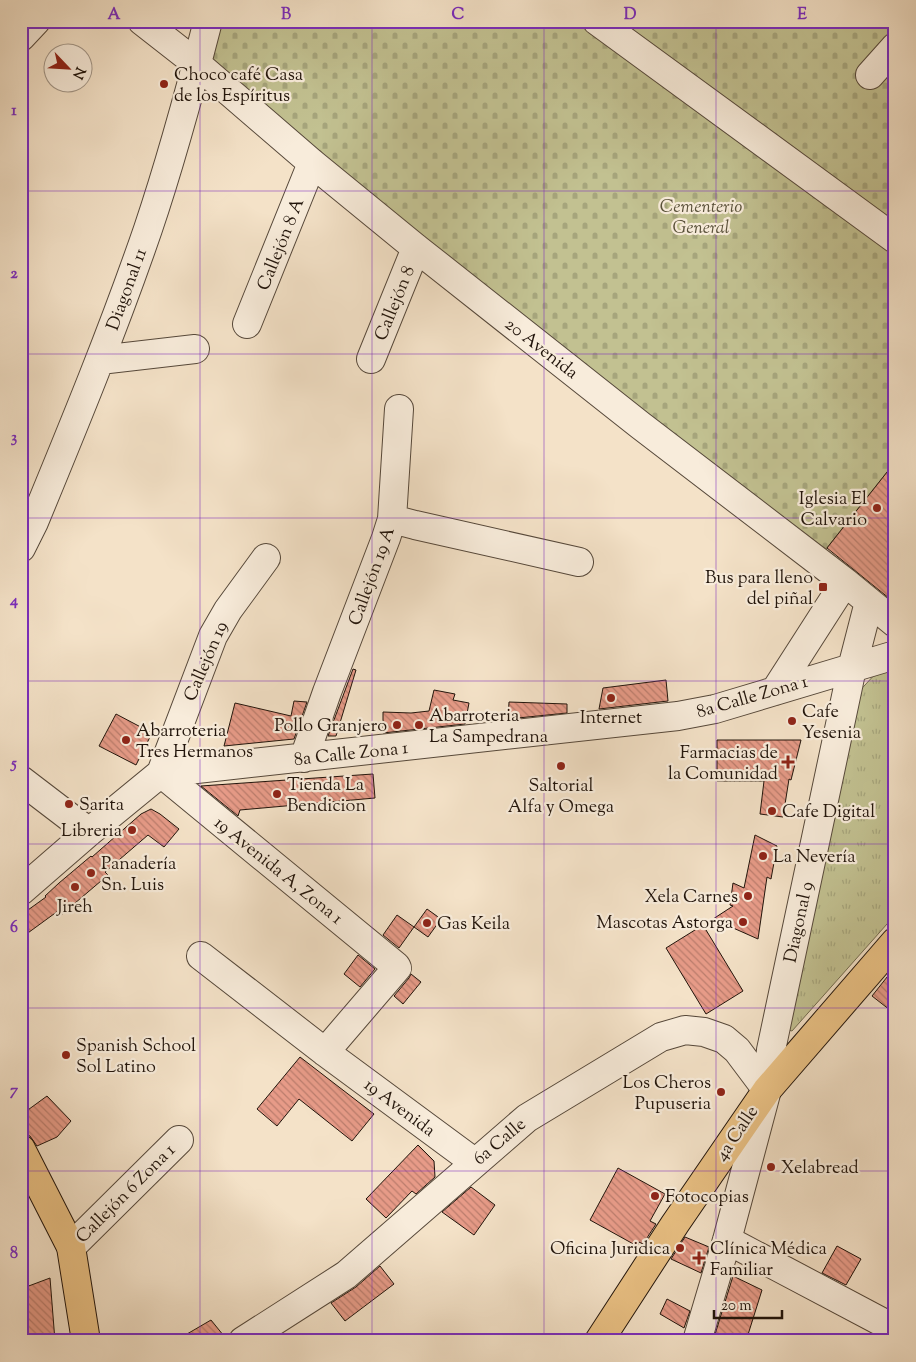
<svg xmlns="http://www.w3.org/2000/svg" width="916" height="1362" font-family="'Sorts Mill Goudy',serif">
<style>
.cemetery{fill:url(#cemetery-stones);stroke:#726a4e}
.park{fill:url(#park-tufts);stroke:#726a4e}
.building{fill:url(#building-back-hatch);stroke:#21140b}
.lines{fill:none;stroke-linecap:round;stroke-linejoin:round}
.minor-casing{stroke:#56483a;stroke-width:30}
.major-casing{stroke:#21140b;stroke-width:30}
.minor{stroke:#f8ecdb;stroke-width:28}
.major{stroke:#eac184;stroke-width:28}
.grid{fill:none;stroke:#7b2cbf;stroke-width:1;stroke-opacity:0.55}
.poi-dot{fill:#8f2418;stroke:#f8ecdb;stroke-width:2}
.labels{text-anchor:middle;stroke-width:4.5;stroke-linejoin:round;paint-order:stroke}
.poi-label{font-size:18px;fill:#21140b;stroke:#f8ecdb;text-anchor:start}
.park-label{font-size:18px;font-style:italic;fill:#59513a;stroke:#f8ecdb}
.street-label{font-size:18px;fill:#21140b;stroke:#f8ecdb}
.neatline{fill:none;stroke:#7b2cbf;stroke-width:2}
.grid-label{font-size:16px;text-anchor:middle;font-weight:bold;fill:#7b2cbf}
</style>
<defs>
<pattern id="cemetery-stones" width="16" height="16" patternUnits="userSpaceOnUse" patternTransform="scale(1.25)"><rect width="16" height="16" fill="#c2c191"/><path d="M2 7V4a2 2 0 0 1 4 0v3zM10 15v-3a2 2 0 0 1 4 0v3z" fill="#a6a57c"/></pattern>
<pattern id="park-tufts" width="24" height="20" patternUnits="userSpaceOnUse" patternTransform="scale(1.25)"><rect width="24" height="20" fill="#c2c191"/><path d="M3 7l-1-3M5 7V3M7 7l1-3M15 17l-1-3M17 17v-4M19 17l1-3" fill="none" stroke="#a6a57c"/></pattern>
<pattern id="building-back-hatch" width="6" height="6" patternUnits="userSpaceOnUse" patternTransform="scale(1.25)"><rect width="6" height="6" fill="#e79b88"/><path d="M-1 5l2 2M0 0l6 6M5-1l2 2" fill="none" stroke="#bb7d6d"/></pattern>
</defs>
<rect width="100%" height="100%" fill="#f4e2c8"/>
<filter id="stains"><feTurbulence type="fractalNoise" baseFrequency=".004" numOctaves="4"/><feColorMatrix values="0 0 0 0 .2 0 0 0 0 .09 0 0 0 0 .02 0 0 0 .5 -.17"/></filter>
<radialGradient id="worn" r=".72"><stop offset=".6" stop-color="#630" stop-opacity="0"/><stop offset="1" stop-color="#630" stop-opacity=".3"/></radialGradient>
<path class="cemetery" d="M219 21H895V462L822 554 207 71Z"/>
<path class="park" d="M895 669V915L792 1031 778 1027 853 698 877 672Z"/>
<path class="building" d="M895 462V603L827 548Z
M353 669 356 670 336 736H328Z
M666 680 668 701 599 709 603 688Z
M434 690 455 694 453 700 469 703 465 724 383 733V712L411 713 429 711Z
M294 701 307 702 294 739 224 746 235 703 291 716Z
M509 702 567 704V713L508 719Z
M116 714 152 733 136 765 99 746Z
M717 740H801L791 780 789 779 783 817 760 814 764 781H717Z
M373 774 375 798 240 810 238 816 201 786Z
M151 809 160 814 179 829 164 847 148 835 105 872 108 875 61 915 58 911 21 938V915L46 897 45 896 59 883 91 856 92 857 141 814Z
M755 835 777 846 771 879 767 877 758 939 713 919 733 906 730 905 733 883 744 888Z
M427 909 441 919 428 937 414 927Z
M397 915 414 927 399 948 383 935Z
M703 925 743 991 706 1014 666 948Z
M358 955 375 969 360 987 344 974Z
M895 967V1014L872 996Z
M411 974 421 982 403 1004 394 996 409 978Z
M300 1057 374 1114 352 1141 299 1099 277 1126 257 1109Z
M47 1096 71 1121 57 1137 37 1146 30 1136 21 1133V1115Z
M418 1145 434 1161 435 1177 416 1194 412 1191 386 1218 366 1199Z
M618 1168 665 1194 650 1221 656 1224 643 1244 639 1242 637 1246 590 1220Z
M471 1187 495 1205 474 1235 442 1212Z
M685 1237 709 1247 701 1273 671 1259Z
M837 1246 861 1259 846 1285 822 1273Z
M380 1266 394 1284 345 1321 331 1303 356 1287Z
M733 1276 762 1290 746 1341H713Z
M50 1278 55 1341H29L26 1287Z
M667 1299 690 1311 684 1328 660 1314Z
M211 1320 228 1341H175Z"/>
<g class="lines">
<defs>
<path id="minor" d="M142 21 197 64 312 163 416 248 640 425 845 582 895 623
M597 21 895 239
M21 37 36 21
M870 75 895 47
M247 324 312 163
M371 359 416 248
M100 360 195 349
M392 519 415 525 579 562
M21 548 34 522C74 425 114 328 148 229 171 161 190 91 208 21
M775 691 845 582
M304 758 327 692 386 538 392 519 399 409
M161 773 396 966 397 968 325 1052
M161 773 213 636 228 610 266 558
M21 780 89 832
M21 891 89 832 161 773 678 716 715 709 895 655
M201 956 325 1052 474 1162
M727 1240 895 1329
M71 1247 179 1140
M243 1341 346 1275 527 1118 661 1037 685 1030 704 1032 724 1039 737 1050 767 1090
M697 1341 727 1240 767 1090 771 1050 852 668 869 602"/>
<path id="major" d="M21 1149 71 1247 86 1341
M599 1341 675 1224 767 1090 895 942"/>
</defs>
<use href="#minor" class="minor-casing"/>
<use href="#major" class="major-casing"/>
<use href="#minor" class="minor"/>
<use href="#major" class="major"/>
</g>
<path class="grid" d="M200 21V1341M372 21V1341M544 21V1341M716 21V1341M21 191H895M21 354H895M21 518H895M21 681H895M21 844H895M21 1008H895M21 1171H895"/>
<g class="poi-dot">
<circle cx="164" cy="84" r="5"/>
<circle cx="877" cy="508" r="5"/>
<rect x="818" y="582" width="10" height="10" rx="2.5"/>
<circle cx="611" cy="698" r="5"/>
<circle cx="792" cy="721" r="5"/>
<circle cx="397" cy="725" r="5"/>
<circle cx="419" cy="725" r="5"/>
<circle cx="126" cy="740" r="5"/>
<path d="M785.5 754.5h5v5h5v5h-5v5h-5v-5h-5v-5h5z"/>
<circle cx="561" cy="766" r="5"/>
<circle cx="277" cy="794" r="5"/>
<circle cx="69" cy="804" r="5"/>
<circle cx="772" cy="811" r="5"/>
<circle cx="132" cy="830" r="5"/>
<circle cx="763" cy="856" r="5"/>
<circle cx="91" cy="873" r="5"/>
<circle cx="75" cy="887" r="5"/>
<circle cx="748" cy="896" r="5"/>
<circle cx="743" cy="922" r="5"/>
<circle cx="427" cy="923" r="5"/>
<circle cx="66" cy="1055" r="5"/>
<circle cx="721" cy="1092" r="5"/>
<circle cx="771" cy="1167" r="5"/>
<circle cx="655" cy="1196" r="5"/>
<circle cx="680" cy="1248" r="5"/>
<path d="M696.5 1250.5h5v5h5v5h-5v5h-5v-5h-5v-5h5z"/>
</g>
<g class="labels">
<g class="poi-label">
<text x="174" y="80">Choco café Casa<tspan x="174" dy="21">de los Espíritus</tspan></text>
<text x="867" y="504" text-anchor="end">Iglesia El<tspan x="867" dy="21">Calvario</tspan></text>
<text x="813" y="583" text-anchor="end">Bus para lleno<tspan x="813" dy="21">del piñal</tspan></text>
<text x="802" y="717">Cafe<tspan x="802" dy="21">Yesenia</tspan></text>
<text x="429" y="721">Abarroteria<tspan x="429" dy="21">La Sampedrana</tspan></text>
<text x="611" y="723" text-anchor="middle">Internet</text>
<text x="387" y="731" text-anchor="end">Pollo Granjero</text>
<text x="136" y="736">Abarroteria<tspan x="136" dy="21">Tres Hermanos</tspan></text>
<text x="778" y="758" text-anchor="end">Farmacias de<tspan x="778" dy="21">la Comunidad</tspan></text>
<text x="287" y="790">Tienda La<tspan x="287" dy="21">Bendicion</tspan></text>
<text x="561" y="791" text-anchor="middle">Saltorial<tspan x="561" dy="21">Alfa y Omega</tspan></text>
<text x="79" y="810">Sarita</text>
<text x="782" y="817">Cafe Digital</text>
<text x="122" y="836" text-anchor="end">Libreria</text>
<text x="773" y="862">La Nevería</text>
<text x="101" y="869">Panadería<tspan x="101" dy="21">Sn. Luis</tspan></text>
<text x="738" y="902" text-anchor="end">Xela Carnes</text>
<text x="75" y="912" text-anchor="middle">Jireh</text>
<text x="733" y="928" text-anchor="end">Mascotas Astorga</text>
<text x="437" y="929">Gas Keila</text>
<text x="76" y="1051">Spanish School<tspan x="76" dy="21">Sol Latino</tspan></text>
<text x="711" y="1088" text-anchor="end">Los Cheros<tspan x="711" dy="21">Pupuseria</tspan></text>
<text x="781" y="1173">Xelabread</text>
<text x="665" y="1202">Fotocopias</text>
<text x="670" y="1254" text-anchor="end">Oficina Juridica</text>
<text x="710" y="1254">Clínica Médica<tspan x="710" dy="21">Familiar</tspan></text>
</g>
<g class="park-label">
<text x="701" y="212">Cementerio<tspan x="701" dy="21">General</tspan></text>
</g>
<g class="street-label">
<text transform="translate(280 244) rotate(-68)" y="6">Callejón 8 A</text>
<text transform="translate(126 289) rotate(-70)" y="6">Diagonal 11</text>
<text transform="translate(394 303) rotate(-68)" y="6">Callejón 8</text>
<text transform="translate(542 348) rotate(38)" y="6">20 Avenida</text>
<text transform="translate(371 576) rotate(-70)" y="6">Callejón 19 A</text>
<text transform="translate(205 661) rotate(-67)" y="6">Callejón 19</text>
<text transform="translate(752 696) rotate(-16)" y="6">8a Calle Zona 1</text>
<text transform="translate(351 753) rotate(-6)" y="6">8a Calle Zona 1</text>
<text transform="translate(279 870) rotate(39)" y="6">19 Avenida A, Zona 1</text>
<text transform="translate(798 922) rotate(-78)" y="6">Diagonal 9</text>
<text transform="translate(400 1107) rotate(37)" y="6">19 Avenida</text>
<text transform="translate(736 1133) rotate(-56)" y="6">4a Calle</text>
<text transform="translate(499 1141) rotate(-40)" y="6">6a Calle</text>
<text transform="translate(125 1193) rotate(-45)" y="6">Callejón 6 Zona 1</text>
</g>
</g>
<rect width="916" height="1362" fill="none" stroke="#f4e2c8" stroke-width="55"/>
<g transform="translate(68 68) rotate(115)"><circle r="24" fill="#f8ecdb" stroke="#a29688"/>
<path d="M0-4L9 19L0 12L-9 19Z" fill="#8f2418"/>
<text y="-8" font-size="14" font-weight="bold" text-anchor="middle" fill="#21140b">N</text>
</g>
<path d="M714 1310v8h68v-8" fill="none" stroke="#21140b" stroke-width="2.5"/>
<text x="721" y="1310" font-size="15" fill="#21140b" stroke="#f8ecdb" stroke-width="4" paint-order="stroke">20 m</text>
<rect x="28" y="28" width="860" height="1306" class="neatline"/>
<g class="grid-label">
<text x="114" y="19">A</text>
<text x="286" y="19">B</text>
<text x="458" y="19">C</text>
<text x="630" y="19">D</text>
<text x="802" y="19">E</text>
<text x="14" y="115">1</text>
<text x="14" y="278">2</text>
<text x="14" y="442">3</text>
<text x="14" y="605">4</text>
<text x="14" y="768">5</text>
<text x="14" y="932">6</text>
<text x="14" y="1095">7</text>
<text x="14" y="1258">8</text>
</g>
<rect width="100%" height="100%" filter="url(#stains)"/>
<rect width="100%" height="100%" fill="url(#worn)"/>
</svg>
